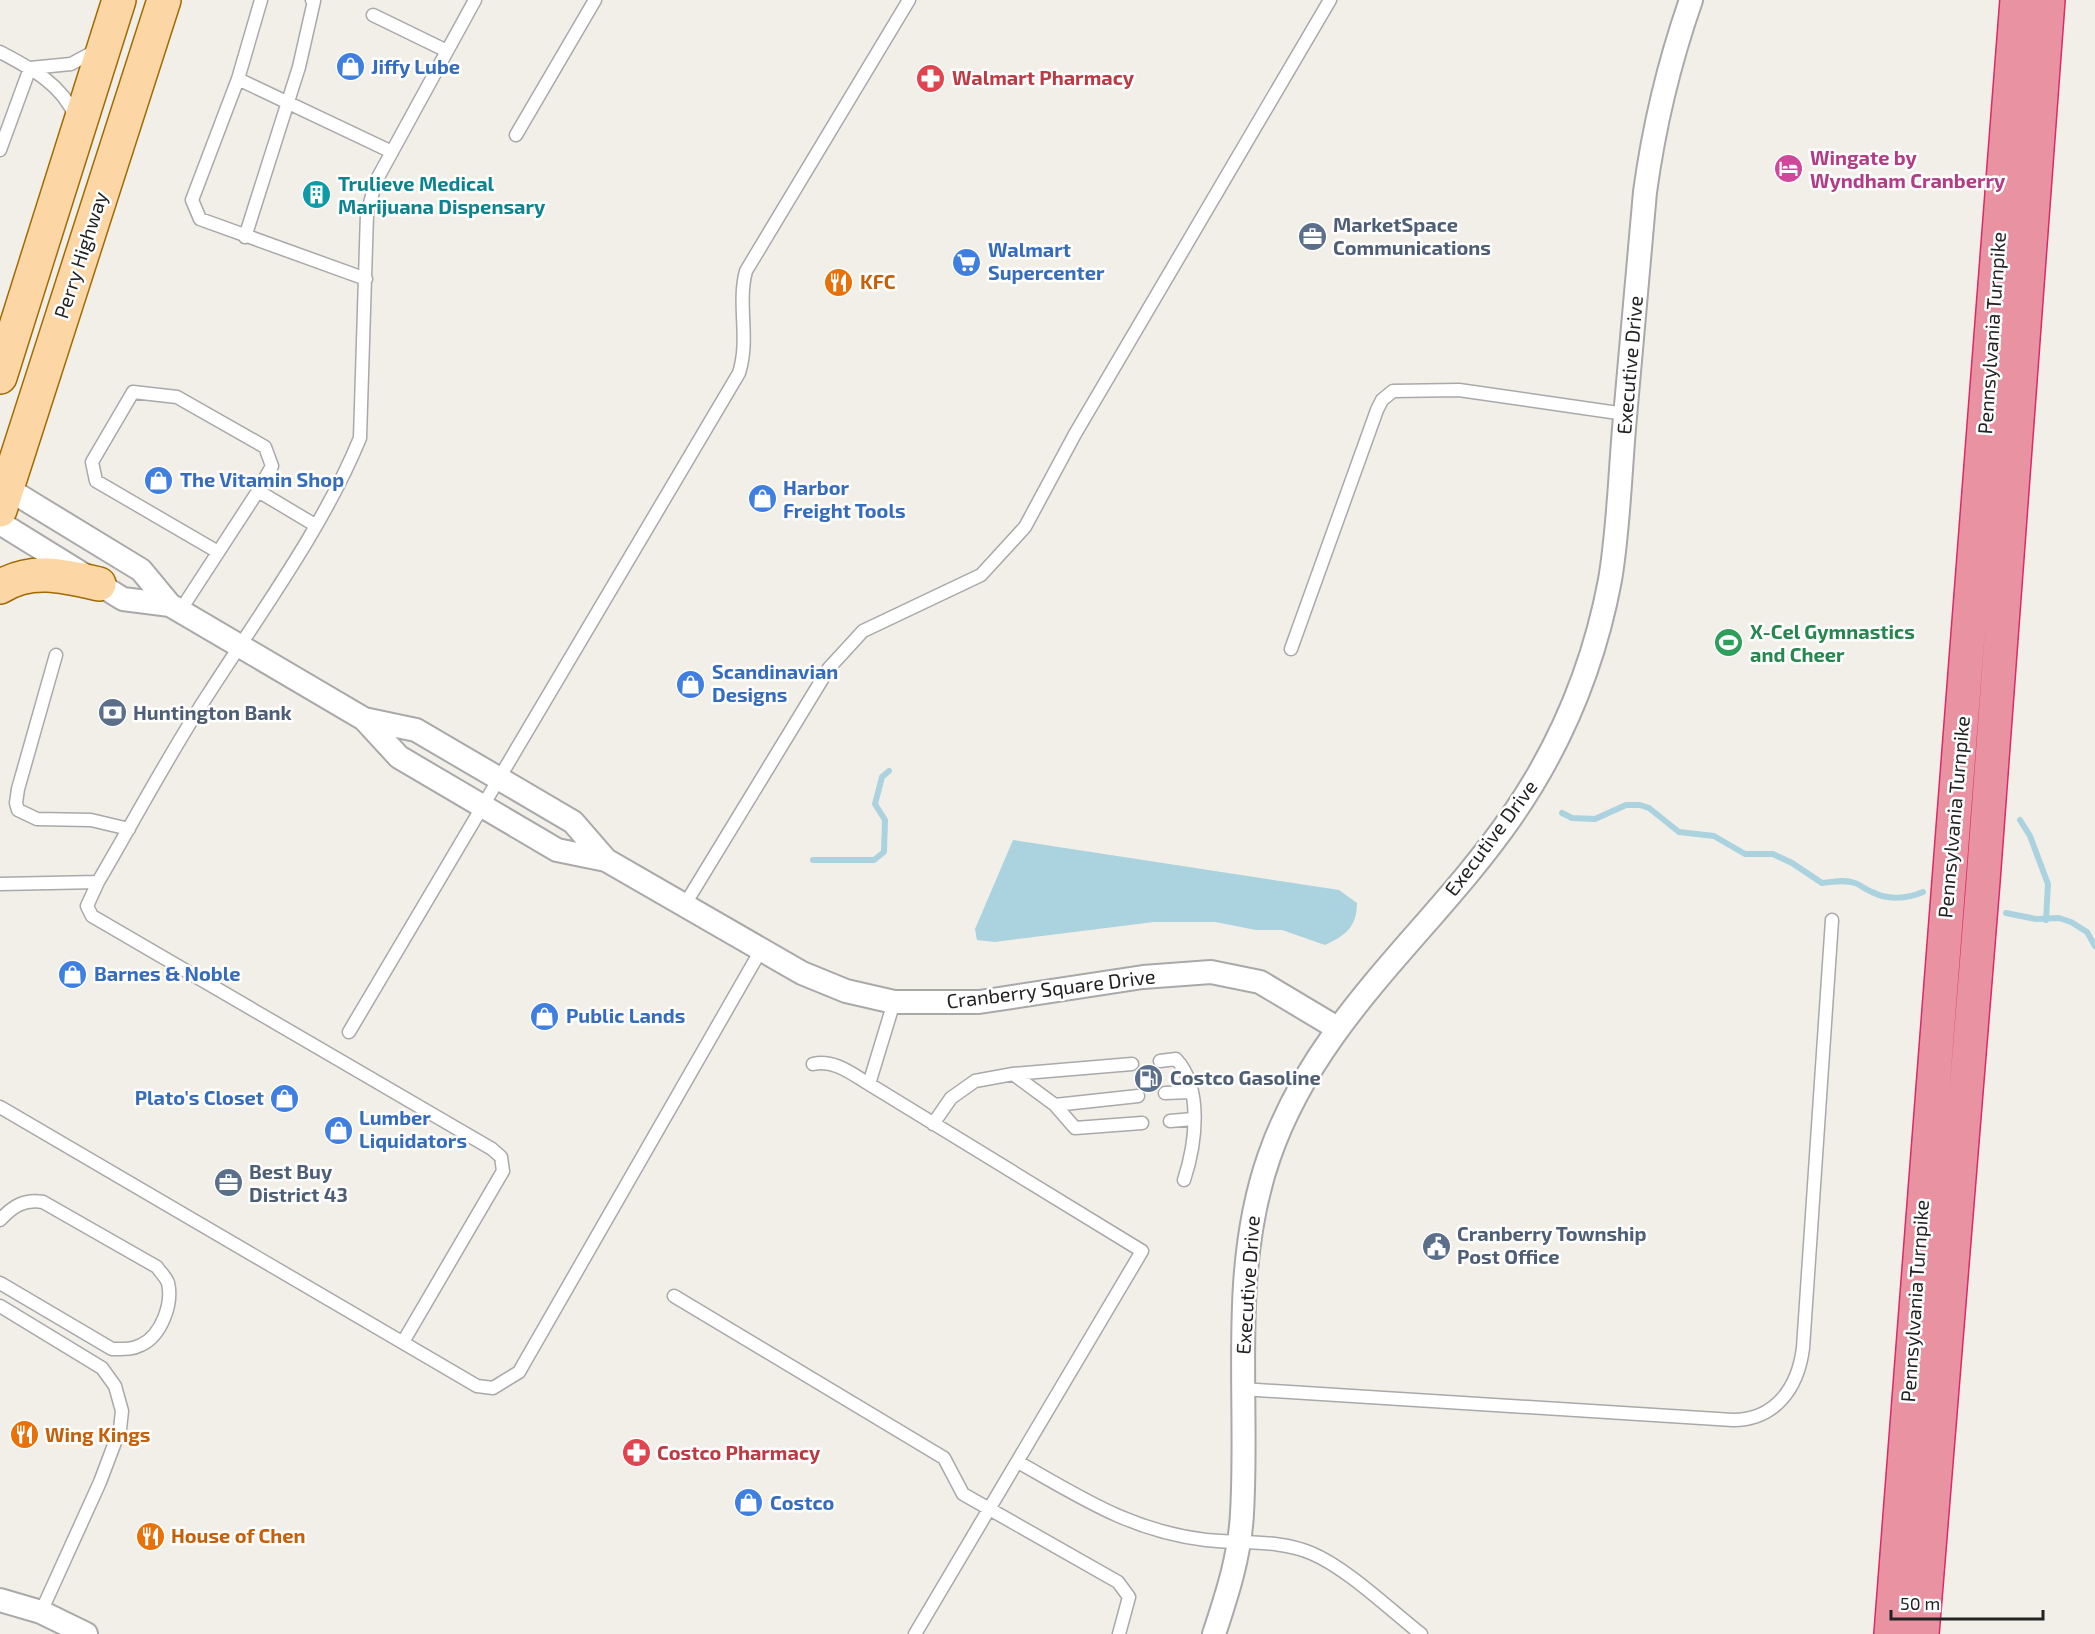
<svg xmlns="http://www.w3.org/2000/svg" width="2095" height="1634" font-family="'Exo 2',sans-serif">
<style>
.water{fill:#aad3df}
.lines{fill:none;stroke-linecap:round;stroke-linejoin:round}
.stream{stroke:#aad3df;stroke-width:6}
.service-casing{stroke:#a9a9a9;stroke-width:15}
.minor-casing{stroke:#a9a9a9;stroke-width:26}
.primary-casing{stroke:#a06b00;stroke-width:36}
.motorway-casing{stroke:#dc2a67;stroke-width:36}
.service{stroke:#fff;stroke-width:12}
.minor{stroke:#fff;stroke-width:22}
.primary{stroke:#fcd6a4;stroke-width:33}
.motorway{stroke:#e892a2;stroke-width:33}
.labels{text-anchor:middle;stroke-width:5;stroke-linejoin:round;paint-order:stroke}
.shop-label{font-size:20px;font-weight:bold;fill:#366cbe;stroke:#fff;text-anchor:start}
.health-label{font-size:20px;font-weight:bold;fill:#be3a42;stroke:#fff;text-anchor:start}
.hotel-label{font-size:20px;font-weight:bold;fill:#b23c85;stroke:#fff;text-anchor:start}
.culture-label{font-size:20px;font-weight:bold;fill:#0d838f;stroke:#fff;text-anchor:start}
.service-label{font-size:20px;font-weight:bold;fill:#4e5e75;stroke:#fff;text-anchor:start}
.street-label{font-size:20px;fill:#222;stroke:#fff}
.food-label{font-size:20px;font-weight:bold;fill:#c56008;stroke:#fff;text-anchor:start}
.leisure-label{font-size:20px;font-weight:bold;fill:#27864d;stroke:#fff;text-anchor:start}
</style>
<rect width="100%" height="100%" fill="#f2efe9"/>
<path class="water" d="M1013 840 1339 890 1357 903C1357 927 1345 936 1325 945L1282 930H1256L1215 922H1154L995 942 977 940 975 929Z"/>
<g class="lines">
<path class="stream" d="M1562 813 1572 818 1595 819 1626 805H1640L1649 808 1679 832 1714 836 1745 854H1773L1792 863 1822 883C1833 882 1844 879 1855 883 1861 885 1866 890 1872 892 1887 900 1907 899 1923 892
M2020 820 2030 836 2048 884 2046 920
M813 860H874L884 852 885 820 875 804 882 777 889 771
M2006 913 2036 919 2059 918 2071 922 2087 932 2095 946"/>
<defs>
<path id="service" d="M261 0 238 79 192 200 200 219 366 279
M373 15 447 51
M0 52C30 68 61 83 75 116
M30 68 71 64 97 50
M238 79 392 152
M516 135 595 0
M0 150 30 68
M245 237 299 67 314 1 312 0
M218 552 96 481 92 462 133 392 177 397 265 447 272 466 258 491
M180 611 258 491 315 525
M1291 649 1377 410 1382 400 1393 391 1459 390 1625 414
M56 655 18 789 16 803 18 810 37 819 91 820 129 829
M0 884 98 882
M684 906 829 668 863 631 981 575 1025 527 1075 434 1330 0
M349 1032 739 373C750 339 737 304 746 271L909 0
M1160 1061 1176 1059C1203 1088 1196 1144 1184 1180
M813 1064C834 1059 852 1074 869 1084L1142 1251 915 1634
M1013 1074 1055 1105 1075 1128 1142 1123
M869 1084 894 1002
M1165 1093 1191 1092
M1055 1105 1138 1096
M0 1107 477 1386 493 1388 519 1372 761 950
M1170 1121 1193 1119
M933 1124 951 1098 975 1081 1013 1074 1132 1064
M0 1220C13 1206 24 1199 43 1202L157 1267C160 1272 166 1277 168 1283 173 1304 161 1336 141 1345 131 1350 123 1349 112 1349L0 1283
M674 1296 944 1458 963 1494 1118 1582 1129 1597 1119 1634
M0 1306 102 1368 115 1386 122 1411 120 1429 100 1482 41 1612
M403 1342 503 1171 501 1157 492 1149 92 916 87 906 98 882C135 819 169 754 209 693 261 612 324 526 360 438L367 214 376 181 475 0
M1242 1389 1733 1420C1775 1420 1798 1388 1803 1348L1832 920
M1018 1462C1082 1498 1131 1531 1206 1540 1241 1544 1278 1539 1311 1553 1347 1568 1389 1609 1421 1634"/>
<path id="minor" d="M0 484 141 570 170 605
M0 523 123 599 170 605 364 719 399 757 557 850 606 860 802 973 846 991 894 1002H979L1143 977 1211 972 1260 982 1337 1028
M364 719 416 730 498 778 573 822 606 860
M0 1600 41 1612 86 1634
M1214 1634C1227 1595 1240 1555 1242 1513 1249 1394 1229 1272 1269 1157 1317 1018 1431 933 1512 816 1561 745 1594 665 1610 580 1619 527 1620 471 1625 417 1631 342 1639 267 1645 192 1654 126 1669 63 1691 0"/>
<path id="primary" d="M0 377 119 0
M0 510 164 0
M0 587C31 567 65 576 99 584"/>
<path id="motorway" d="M1891 1634 2017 0
M1922 1634 1983 881 2048 0"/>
</defs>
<use href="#service" class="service-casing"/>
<use href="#minor" class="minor-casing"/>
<use href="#primary" class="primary-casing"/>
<use href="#motorway" class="motorway-casing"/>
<use href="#service" class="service"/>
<use href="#minor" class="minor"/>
<use href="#primary" class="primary"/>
<use href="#motorway" class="motorway"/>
</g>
<defs>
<symbol id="shop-disc" viewBox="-11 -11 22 22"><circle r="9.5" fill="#3f7fe0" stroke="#fff"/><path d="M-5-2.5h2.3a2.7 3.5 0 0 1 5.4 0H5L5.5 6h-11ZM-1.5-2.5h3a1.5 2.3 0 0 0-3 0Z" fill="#fff"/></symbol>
<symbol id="pharmacy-disc" viewBox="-11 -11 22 22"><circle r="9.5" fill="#e0444e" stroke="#fff"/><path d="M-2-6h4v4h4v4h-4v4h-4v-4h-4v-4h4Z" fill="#fff"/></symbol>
<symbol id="hotel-disc" viewBox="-11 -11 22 22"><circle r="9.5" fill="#d1479c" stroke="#fff"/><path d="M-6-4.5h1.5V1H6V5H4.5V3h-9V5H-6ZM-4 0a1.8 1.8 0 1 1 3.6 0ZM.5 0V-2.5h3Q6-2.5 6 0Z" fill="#fff"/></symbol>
<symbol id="building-disc" viewBox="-11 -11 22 22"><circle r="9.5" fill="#0f9aa8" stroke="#fff"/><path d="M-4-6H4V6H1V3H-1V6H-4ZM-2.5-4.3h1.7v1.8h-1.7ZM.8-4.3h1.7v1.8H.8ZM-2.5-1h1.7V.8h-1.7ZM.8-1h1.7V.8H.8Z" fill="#fff"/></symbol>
<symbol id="office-disc" viewBox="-11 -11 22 22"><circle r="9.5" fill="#5c6f8a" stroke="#fff"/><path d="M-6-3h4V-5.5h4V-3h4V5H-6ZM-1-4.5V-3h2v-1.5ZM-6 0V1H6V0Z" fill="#fff"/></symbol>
<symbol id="supermarket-disc" viewBox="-11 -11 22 22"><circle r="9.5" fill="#3f7fe0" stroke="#fff"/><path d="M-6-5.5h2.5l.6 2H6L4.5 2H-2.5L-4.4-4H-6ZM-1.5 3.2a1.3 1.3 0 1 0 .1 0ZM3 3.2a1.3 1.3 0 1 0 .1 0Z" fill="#fff"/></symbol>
<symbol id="restaurant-disc" viewBox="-11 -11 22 22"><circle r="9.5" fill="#e8710a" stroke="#fff"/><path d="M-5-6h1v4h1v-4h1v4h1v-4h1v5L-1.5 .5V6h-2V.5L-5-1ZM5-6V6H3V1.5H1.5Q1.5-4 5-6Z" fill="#fff"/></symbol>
<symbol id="stadium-disc" viewBox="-11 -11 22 22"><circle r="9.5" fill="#2e9e5b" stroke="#fff"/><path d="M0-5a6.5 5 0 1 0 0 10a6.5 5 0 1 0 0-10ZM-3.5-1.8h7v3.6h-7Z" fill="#fff"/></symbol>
<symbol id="bank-disc" viewBox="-11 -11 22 22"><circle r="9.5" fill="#5c6f8a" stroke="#fff"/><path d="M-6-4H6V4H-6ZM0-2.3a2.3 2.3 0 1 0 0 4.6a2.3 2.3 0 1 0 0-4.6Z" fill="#fff"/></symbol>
<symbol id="fuel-disc" viewBox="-11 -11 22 22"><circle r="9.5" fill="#5c6f8a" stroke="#fff"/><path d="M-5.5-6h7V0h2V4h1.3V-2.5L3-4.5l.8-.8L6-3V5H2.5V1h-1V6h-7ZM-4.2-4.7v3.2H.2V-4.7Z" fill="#fff"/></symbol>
<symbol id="civic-disc" viewBox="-11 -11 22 22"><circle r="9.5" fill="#5c6f8a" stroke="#fff"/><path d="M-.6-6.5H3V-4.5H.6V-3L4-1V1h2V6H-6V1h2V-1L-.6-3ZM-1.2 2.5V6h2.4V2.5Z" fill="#fff"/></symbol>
</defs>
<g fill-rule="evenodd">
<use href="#shop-disc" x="334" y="50" width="33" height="33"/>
<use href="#pharmacy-disc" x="914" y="62" width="33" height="33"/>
<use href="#hotel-disc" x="1772" y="152" width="33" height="33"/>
<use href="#building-disc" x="300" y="178" width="33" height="33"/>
<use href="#office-disc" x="1296" y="220" width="33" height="33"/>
<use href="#supermarket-disc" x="950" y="246" width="33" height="33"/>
<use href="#restaurant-disc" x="822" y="266" width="33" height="33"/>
<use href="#shop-disc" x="142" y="464" width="33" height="33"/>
<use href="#shop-disc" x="746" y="482" width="33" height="33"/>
<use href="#stadium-disc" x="1712" y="626" width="33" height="33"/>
<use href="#shop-disc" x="674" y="668" width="33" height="33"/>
<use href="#bank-disc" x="96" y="696" width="33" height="33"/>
<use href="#shop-disc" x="56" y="958" width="33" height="33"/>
<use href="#shop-disc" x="528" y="1000" width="33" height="33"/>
<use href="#fuel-disc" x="1132" y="1062" width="33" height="33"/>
<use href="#shop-disc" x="268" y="1082" width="33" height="33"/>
<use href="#shop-disc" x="322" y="1114" width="33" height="33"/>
<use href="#office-disc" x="212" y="1166" width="33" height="33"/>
<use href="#civic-disc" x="1420" y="1230" width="33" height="33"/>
<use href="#restaurant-disc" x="8" y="1418" width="33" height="33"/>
<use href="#pharmacy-disc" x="620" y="1436" width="33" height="33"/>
<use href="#shop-disc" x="732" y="1486" width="33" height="33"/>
<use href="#restaurant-disc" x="134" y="1520" width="33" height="33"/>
</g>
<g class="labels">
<g class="shop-label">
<text x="371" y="74">Jiffy Lube</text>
<text x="988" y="257">Walmart<tspan x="988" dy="23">Supercenter</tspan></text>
<text x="180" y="487">The Vitamin Shop</text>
<text x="783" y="495">Harbor<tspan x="783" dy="23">Freight Tools</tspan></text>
<text x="712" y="679">Scandinavian<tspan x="712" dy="23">Designs</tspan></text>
<text x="94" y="981">Barnes &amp; Noble</text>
<text x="566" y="1023">Public Lands</text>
<text x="264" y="1105" text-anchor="end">Plato's Closet</text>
<text x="359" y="1125">Lumber<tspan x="359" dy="23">Liquidators</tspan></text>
<text x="770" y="1510">Costco</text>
</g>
<g class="health-label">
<text x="952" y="85">Walmart Pharmacy</text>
<text x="657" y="1460">Costco Pharmacy</text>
</g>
<g class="hotel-label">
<text x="1810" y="165">Wingate by<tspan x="1810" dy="23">Wyndham Cranberry</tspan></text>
</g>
<g class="culture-label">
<text x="338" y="191">Trulieve Medical<tspan x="338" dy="23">Marijuana Dispensary</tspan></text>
</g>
<g class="service-label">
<text x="1333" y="232">MarketSpace<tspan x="1333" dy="23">Communications</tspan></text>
<text x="133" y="720">Huntington Bank</text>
<text x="1170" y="1085">Costco Gasoline</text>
<text x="249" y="1179">Best Buy<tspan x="249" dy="23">District 43</tspan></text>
<text x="1457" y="1241">Cranberry Township<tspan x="1457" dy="23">Post Office</tspan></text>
</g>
<g class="street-label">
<text transform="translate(81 255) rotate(-72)" y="7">Perry Highway</text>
<text transform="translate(1992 333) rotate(-86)" y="7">Pennsylvania Turnpike</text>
<text transform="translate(1630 365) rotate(-85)" y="7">Executive Drive</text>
<text transform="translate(1954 817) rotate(-85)" y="7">Pennsylvania Turnpike</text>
<text transform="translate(1491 838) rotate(-53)" y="7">Executive Drive</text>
<text transform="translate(1051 989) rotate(-7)" y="7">Cranberry Square Drive</text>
<text transform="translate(1248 1285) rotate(-86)" y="7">Executive Drive</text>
<text transform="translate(1915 1301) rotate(-86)" y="7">Pennsylvania Turnpike</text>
</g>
<g class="food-label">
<text x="860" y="289">KFC</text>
<text x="45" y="1442">Wing Kings</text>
<text x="171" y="1543">House of Chen</text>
</g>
<g class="leisure-label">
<text x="1750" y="639">X-Cel Gymnastics<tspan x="1750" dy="23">and Cheer</tspan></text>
</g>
</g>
<path d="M1891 1610v9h152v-9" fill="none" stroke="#222222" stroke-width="3"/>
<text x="1900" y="1610" font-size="18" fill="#222222" stroke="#ffffff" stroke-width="4.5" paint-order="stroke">50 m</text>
</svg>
